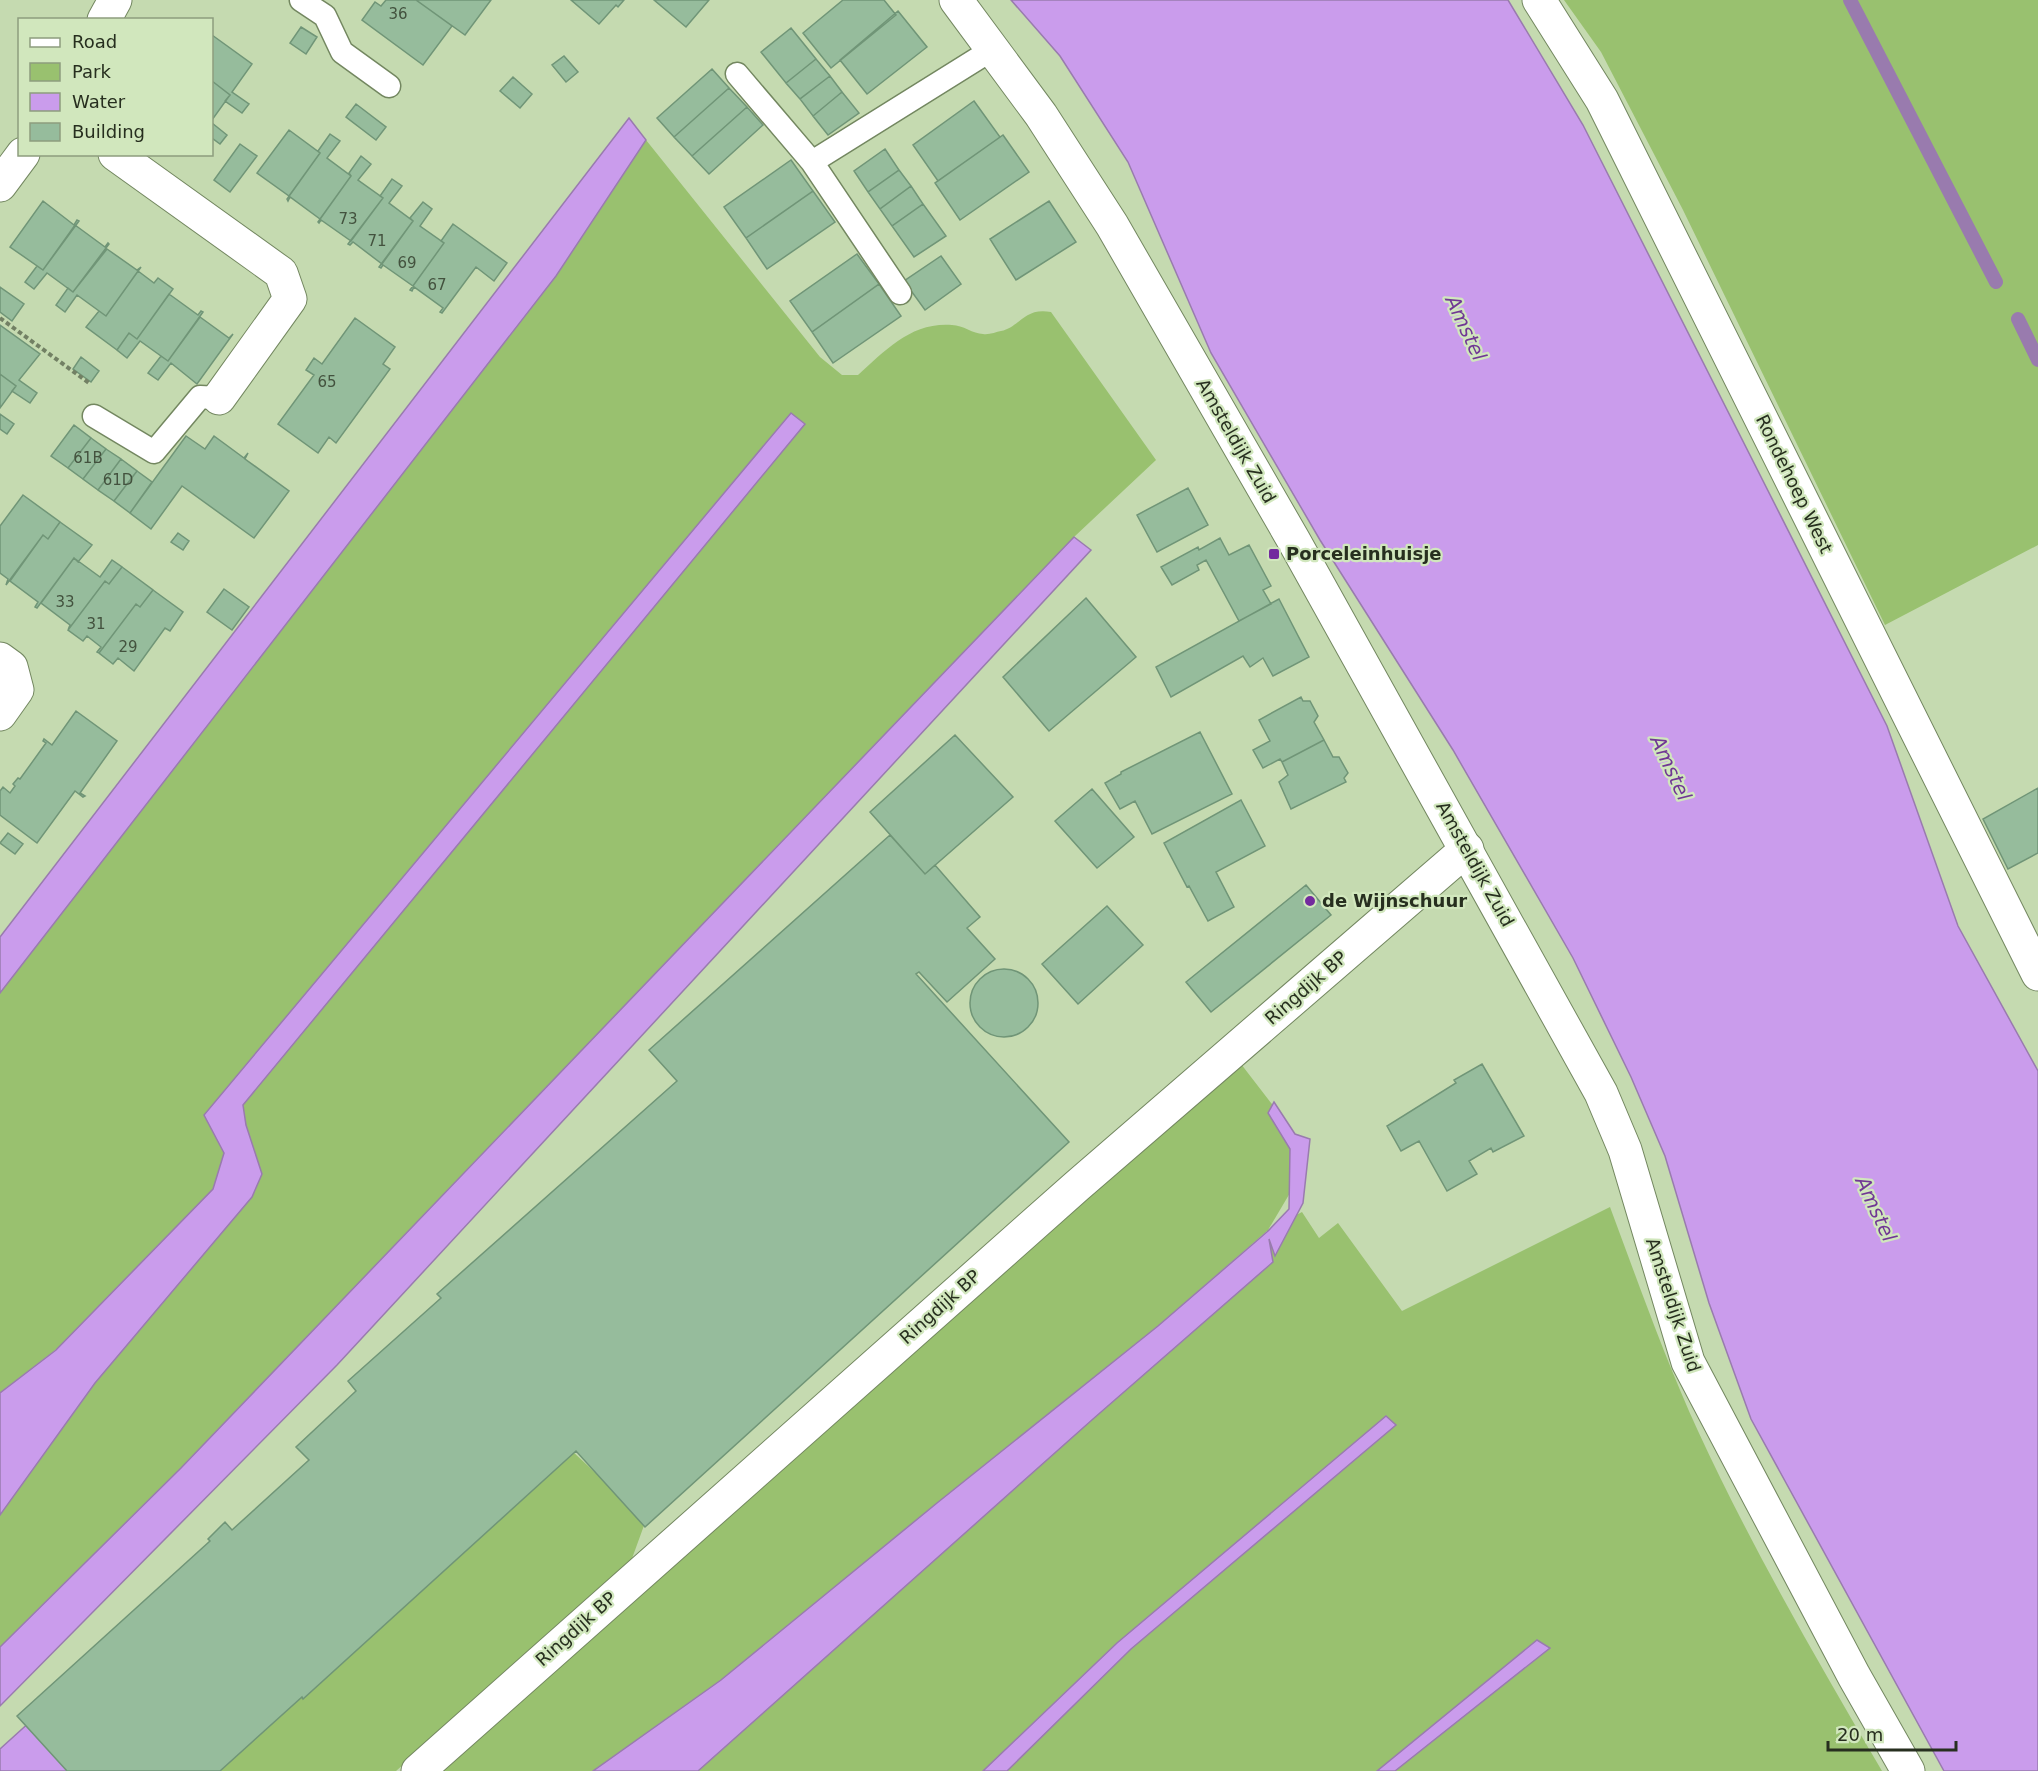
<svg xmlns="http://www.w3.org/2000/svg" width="2038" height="1771" font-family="'DejaVu Sans',sans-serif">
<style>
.green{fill:#99c16f}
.water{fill:#ca9cec;stroke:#997bae;stroke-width:1.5}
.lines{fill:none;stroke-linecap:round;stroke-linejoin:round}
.stream{stroke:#997bae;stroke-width:14}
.building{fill:#96bc9c;stroke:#709577;stroke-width:1.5}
.service-casing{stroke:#738760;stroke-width:25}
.minor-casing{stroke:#738760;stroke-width:35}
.tertiary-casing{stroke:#738760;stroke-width:35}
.path{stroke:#728064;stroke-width:4;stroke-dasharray:4.5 3;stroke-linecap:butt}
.service{stroke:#fff;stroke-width:22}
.minor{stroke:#fff;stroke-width:33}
.tertiary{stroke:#fff;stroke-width:33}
.poi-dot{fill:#732b9e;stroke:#d1e7bd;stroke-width:2}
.labels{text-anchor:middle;stroke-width:4.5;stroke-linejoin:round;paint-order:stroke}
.number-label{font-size:15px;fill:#43523e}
.street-label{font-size:18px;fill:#272f1f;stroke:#d1e7bd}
.poi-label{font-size:18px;font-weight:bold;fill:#272f1f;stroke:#d1e7bd;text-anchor:start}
.water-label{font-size:20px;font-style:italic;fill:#703794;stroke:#d1e7bd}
</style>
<rect width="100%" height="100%" fill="#c5dab0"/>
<path class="green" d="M1564 0H2038V545L1885 625 1683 210 1601 52Z
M646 140 820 357 842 375H858C886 350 911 322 952 325 963 325 973 334 983 334 989 335 996 332 1001 331 1020 327 1024 307 1051 312L1156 460 1074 537 181 1468 0 1647V1515L95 1383 252 1197 0 1393V993L556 276Z
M1231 1051 1295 1134 1303 1171 1268 1230 1302 1212 1319 1238 1338 1223 1402 1311 1610 1207C1638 1282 1665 1359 1698 1431 1752 1548 1817 1660 1882 1771H698L1093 1419 1273 1262 1267 1231 1158 1326 937 1503 721 1680 593 1771H426Z
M571 1450 646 1520 630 1564 396 1771H216Z"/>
<path class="water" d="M1011 0H1508L1583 125 1887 726 1958 926 2038 1071V1771H1944L1751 1419 1709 1303 1665 1156 1631 1077 1573 958 1453 750 1320 540 1211 353 1128 162 1060 56Z
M629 118 646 140 556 276 0 993V937Z
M791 413 805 424 243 1105 246 1125 262 1174 252 1197 95 1383 0 1515V1393L56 1350 213 1189 224 1153 204 1115Z
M1074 537 1091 550 337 1365 0 1706V1647L181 1468Z
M1274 1102 1295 1134 1310 1139 1303 1203 1275 1256 1269 1239 1273 1262 1093 1419 698 1771H593L721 1680 937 1503 1158 1326 1268 1231 1289 1209 1290 1149 1268 1113Z
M1386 1416 1396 1425 1131 1649 1007 1771H983L1117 1643Z
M1537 1640 1550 1648 1395 1771H1377Z
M32 1720 78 1771H0V1749Z"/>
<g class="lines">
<path class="stream" d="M1850 0 1996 282
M2018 319 2038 360"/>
</g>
<path class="building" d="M386 0H416L452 26 423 65 362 20 375 2 381 6Z
M416 0H491L465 35Z
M571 0H624L618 7 616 5 599 24Z
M654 0H709L686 27Z
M843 0H884L896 15 831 68 803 33Z
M898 11 927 47 867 94 840 60Z
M301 27 317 37 306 54 290 43Z
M791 28 816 59 786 83 761 52Z
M212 35 252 64 232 92 249 104 242 113 225 101 230 95 212 81Z
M564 56 578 72 566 82 552 65Z
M816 59 830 76 800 99 786 83Z
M712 69 729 88 674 137 657 118Z
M830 76 842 92 813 116 800 99Z
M513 77 532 94 520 108 500 91Z
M212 81 230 95 212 120Z
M729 88 747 107 692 156 674 137Z
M842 92 859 113 828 135 813 116Z
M974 101 1000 137 938 181 913 145Z
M356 104 386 127 376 140 346 117Z
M747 107 763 125 709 174 692 156Z
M212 123 227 135 220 144 212 138Z
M289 130 320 153 289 196 257 173Z
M330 134 340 141 327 158 351 176 320 219 290 197 288 201 287 199 320 153 318 151Z
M1003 135 1029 172 960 220 935 183Z
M240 144 257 156 230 192 214 180Z
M885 149 899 170 868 192 854 171Z
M361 156 371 164 358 180 383 198 351 241 321 220 319 223 318 222 351 176 349 173Z
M791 160 813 191 746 238 724 207Z
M899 170 911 186 880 209 868 192Z
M392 179 402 186 389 203 413 221 382 264 353 242 350 245 348 244 383 198 380 196Z
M911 186 923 204 892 226 880 209Z
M813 191 835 222 767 269 746 238Z
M43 201 74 225 77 220 79 221 43 270 10 247Z
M1049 201 1076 242 1016 280 990 239Z
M423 202 432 209 420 226 444 243 413 286 383 265 381 268 379 267 413 221 410 218Z
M923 204 946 236 914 257 892 226Z
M453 224 507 263 494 281 476 267 442 313 440 312 443 308 414 287 412 291 410 290 444 243 441 241Z
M75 225 105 247 108 243 109 244 73 292 47 273 34 289 25 282 37 266 43 270Z
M107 249 137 270 141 267 106 316 77 295 65 312 56 305 68 288 73 292Z
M857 254 879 284 812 332 790 301Z
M941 256 961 284 925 310 904 281Z
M138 271 154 283 158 278 173 289 137 339 129 333 117 350 86 327 99 311 106 316Z
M879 284 901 316 833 363 812 332Z
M0 287 24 304 12 321 0 312Z
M169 294 198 315 201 311 203 312 168 361 140 341 127 358 117 350 129 333 137 339Z
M200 317 229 338 233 334 197 384 171 363 158 380 148 373 161 356 168 361Z
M355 318 395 347 383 364 390 369 336 443 329 437 318 453 278 424 314 375 306 370 314 358 322 364Z
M0 325 40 354 19 380 37 393 30 403 12 391 16 386 0 374Z
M81 357 99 371 91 382 73 369Z
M0 374 16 386 0 408Z
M0 414 14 424 7 434 0 429Z
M74 425 91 438 68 468 51 456Z
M186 436 205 449 214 436 244 458 248 453 245 459 289 491 254 538 182 486 151 529 130 513Z
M91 438 106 449 83 479 68 468Z
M106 449 121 459 98 490 83 479Z
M121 459 137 471 114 501 98 490Z
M137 471 152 482 130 513 114 501Z
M1188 488 1208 525 1157 552 1137 515Z
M23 495 60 522 48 539 43 535 6 585 8 579 0 573V526Z
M60 522 92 545 78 562 74 558 37 608 35 607 38 602 10 581 43 535 48 539Z
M178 533 189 541 183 550 171 542Z
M1220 538 1229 555 1249 545 1271 586 1263 590 1271 604 1239 621 1206 560 1197 565 1199 570 1172 585 1161 567 1198 547 1199 550Z
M74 558 100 577 112 560 122 567 109 584 105 581 68 630 70 625 41 603Z
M122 567 153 590 140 607 136 604 99 653 97 652 101 647 87 636 83 641 68 630 105 581 109 584Z
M224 589 249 607 232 630 207 612Z
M153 590 183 612 170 631 165 628 134 671 118 658 113 664 99 653 136 604 140 607Z
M1086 598 1136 657 1049 731 1003 677Z
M1279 599 1309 657 1273 676 1263 658 1250 667 1243 656 1171 697 1156 667Z
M1301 697 1303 701H1310L1318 716 1314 722 1324 740 1282 762 1280 759 1263 768 1253 750 1270 741 1259 720Z
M76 711 117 741 80 793 85 796 83 797 75 791 37 843 0 815V791L3 787 10 793 15 786 13 784 18 778 20 779 46 743 43 741 44 739 52 745Z
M1200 732 1232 794 1152 834 1135 801 1120 809 1105 783 1121 774V772Z
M955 735 1013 797 925 874 870 812Z
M1324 740 1333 757H1339L1348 773 1344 778 1346 782 1291 809 1279 782 1288 775 1282 762Z
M2038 788V853L2008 869 1983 819Z
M1092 789 1134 837 1097 868 1055 821Z
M1241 800 1265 846 1216 872 1234 907 1208 921 1189 886 1187 887 1164 843Z
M8 833 23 844 15 854 0 843Z
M890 835 925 874 935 865 980 917 967 928 995 959 947 1002 919 972 916 974 1069 1142 645 1527 576 1451 303 1699 302 1697 220 1771H67L17 1716 210 1541 208 1539 225 1522 232 1530 309 1460 296 1447 356 1391 348 1381 441 1298 437 1294 677 1081 649 1050Z
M1306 885 1331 915 1211 1012 1186 982Z
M1107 906 1143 945 1078 1004 1042 964Z
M970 1003a34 34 0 1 1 68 0a34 34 0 1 1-68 0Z
M1482 1064 1524 1136 1493 1152 1491 1148 1469 1161 1477 1174 1447 1191 1419 1141 1401 1151 1387 1126 1456 1083 1454 1080Z"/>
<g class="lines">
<defs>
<path id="service" d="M301 0 325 16 342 52 389 86
M737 74 812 162 900 293
M812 162 993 49
M94 416 154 452 200 397 219 398"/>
<path id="minor" d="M1539 0 1602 100 2038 974
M104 20 115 0
M115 154 281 273 290 299 219 398
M0 185 23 154
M0 659 11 667 17 690 0 714
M418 1771 1077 1186 1467 849"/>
<path id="tertiary" d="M956 0 1041 115 1112 225 1294 541 1601 1093 1625 1150 1688 1362 1854 1676 1908 1771"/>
</defs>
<use href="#service" class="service-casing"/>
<use href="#minor" class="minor-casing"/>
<use href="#tertiary" class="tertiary-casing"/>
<path class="path" d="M0 318 89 383"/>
<use href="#service" class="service"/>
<use href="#minor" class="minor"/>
<use href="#tertiary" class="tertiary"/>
</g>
<g class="poi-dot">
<rect x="1268" y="548" width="12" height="12" rx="3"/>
<circle cx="1310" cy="901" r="6"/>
</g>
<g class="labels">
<g class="number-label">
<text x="398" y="19">36</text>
<text x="348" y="224">73</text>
<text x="377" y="246">71</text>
<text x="407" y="268">69</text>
<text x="437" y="290">67</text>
<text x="327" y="387">65</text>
<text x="88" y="463">61B</text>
<text x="118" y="485">61D</text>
<text x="65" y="607">33</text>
<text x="96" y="629">31</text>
<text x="128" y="652">29</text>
</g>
<g class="street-label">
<text transform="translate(1236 441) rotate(60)" y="6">Amsteldijk Zuid</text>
<text transform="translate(1794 484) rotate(64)" y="6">Rondehoep West</text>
<text transform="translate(1475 864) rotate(61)" y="6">Amsteldijk Zuid</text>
<text transform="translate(1306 988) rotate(-41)" y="6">Ringdijk BP</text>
<text transform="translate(1673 1305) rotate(72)" y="6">Amsteldijk Zuid</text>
<text transform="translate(940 1307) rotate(-42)" y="6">Ringdijk BP</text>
<text transform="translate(576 1629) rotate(-42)" y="6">Ringdijk BP</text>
</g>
<g class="poi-label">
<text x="1286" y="560">Porceleinhuisje</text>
<text x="1322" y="907">de Wijnschuur</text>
</g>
<g class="water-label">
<text transform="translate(1466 328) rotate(65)" y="7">Amstel</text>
<text transform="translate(1671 768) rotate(65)" y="7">Amstel</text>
<text transform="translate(1876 1209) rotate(65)" y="7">Amstel</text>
</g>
</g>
<rect x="18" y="18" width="195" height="138" fill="#d1e7bd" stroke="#8d9d7e" stroke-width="1.5"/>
<rect x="30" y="38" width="30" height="9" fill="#ffffff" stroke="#8d9d7e" stroke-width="1.5"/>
<text x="72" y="48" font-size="18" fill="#272f1f">Road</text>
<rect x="30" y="63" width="30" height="18" fill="#99c16f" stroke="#8d9d7e" stroke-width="1.5"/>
<text x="72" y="78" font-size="18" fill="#272f1f">Park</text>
<rect x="30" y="93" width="30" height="18" fill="#ca9cec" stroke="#8d9d7e" stroke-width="1.5"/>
<text x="72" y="108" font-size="18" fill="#272f1f">Water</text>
<rect x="30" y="123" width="30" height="18" fill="#96bc9c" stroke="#8d9d7e" stroke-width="1.5"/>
<text x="72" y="138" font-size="18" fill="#272f1f">Building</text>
<path d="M1828 1741v9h128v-9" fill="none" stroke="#272f1f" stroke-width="3"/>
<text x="1837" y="1741" font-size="18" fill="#272f1f" stroke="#d1e7bd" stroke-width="4.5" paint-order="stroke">20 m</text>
</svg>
